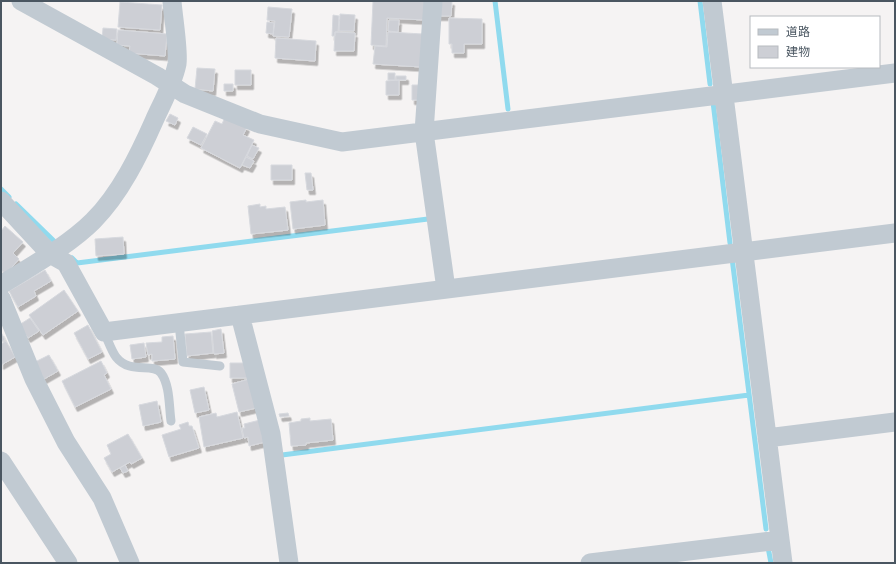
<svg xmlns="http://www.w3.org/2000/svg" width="896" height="564" font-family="'Noto Sans','Noto Sans JP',sans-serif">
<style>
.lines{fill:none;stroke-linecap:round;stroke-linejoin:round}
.stream{stroke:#90daee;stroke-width:5}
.building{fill:#cdcfd5;stroke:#d7d9de;filter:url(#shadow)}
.service{stroke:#c1cad2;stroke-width:9}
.minor{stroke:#c1cad2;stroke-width:19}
</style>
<defs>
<filter id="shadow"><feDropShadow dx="2.5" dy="4.5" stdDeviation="0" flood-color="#0004"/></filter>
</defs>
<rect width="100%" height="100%" fill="#f5f3f3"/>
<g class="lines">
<path class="stream" d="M495 1 508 109
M700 1 710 84
M710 102H713L730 243
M1 189 9 197
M16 204 54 241
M72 258 77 263 428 219
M732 258 766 529
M282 455 749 395
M768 547 771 563"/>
</g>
<path class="building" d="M373 1H426L425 20 387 18 386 46 371 45Z
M437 1H452L451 16H436Z
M120 2 162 5 160 30 118 27Z
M268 7 292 9 289 37 273 36 275 21 267 20Z
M340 14 355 15 354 31H339Z
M333 15 339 16 338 32H335V36H332Z
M449 18 482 19V44H464V53H452V44H449Z
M389 20H399L398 32 388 31Z
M267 22 274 23 273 34 266 33Z
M103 28 117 29 116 40 102 39Z
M118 30 167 34 165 56 129 53 130 46 117 45Z
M335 32 355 33 354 51H334Z
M388 32 423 34 422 67 373 64 375 46 387 47Z
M276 38 316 41 315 61 275 58Z
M197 68 215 69 213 91 195 89Z
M235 70H251V85H235Z
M388 73H395V80H388Z
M396 76H406V80H396Z
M399 80V95H386V81Z
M224 84H233V91H224Z
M412 85H419V100H412Z
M170 114 178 118 175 125 166 121Z
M225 117 247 127 243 135 254 140 240 168 201 148 215 121 222 124Z
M193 127 207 134 201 145 187 138Z
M252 145 259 148 253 159 247 156Z
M246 157 254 161 250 168 242 165Z
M271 165H292V180H271Z
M305 173H311L313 190H307Z
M306 200V202L323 200 325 225 293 229 290 202Z
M260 204V207L266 206V209L285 207 288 230 251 234 248 206Z
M5 226 23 242 13 253 19 259 6 274 1 270V231Z
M123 237 124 254 96 256 95 239Z
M45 270 51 281 34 291 36 296 18 307 9 291Z
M64 290 78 311 43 335 29 315Z
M30 318 39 331 28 338 19 325Z
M88 325 102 352 88 359 74 333Z
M221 329 224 353 214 354 212 331Z
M1 332 5 340 1 342Z
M211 332 213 353 187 356 185 334Z
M173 336 175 359 152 361V354L148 355 146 343 162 342V337Z
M6 341 15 357 1 365V344Z
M144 343 146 357 132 359 130 345Z
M49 355 58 371 44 379 35 362Z
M101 361 107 373 104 375 111 389 75 407 62 381Z
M230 363H248V378H230Z
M249 379 256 408 239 412 232 384Z
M204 387 209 410 195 413 190 390Z
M157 401 161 422 143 426 139 405Z
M237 412 243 438 204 447 199 417 216 413 217 417Z
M288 413 289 416 280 417 279 414Z
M310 418V421L331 419 333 440 306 443V445L291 446 289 423 301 421V419Z
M260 420 265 442 249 446 248 437 244 438 242 428H245L244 424Z
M188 422 189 426H192L199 448 169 457 162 435 181 429 179 425Z
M128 434 142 458 131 464 130 462 112 472 104 458 111 454 107 445Z
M125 465 128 471 123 473 120 468Z"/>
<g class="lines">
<path class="service" d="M179 323 183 362 220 366
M104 332C108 340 111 350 116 357 130 375 153 362 161 373 170 385 169 407 171 421"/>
<path class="minor" d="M21 1 157 76 185 94 260 124 342 142 895 73
M433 1 424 132 446 289
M712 1 783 563
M1 201 50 254 66 263 104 332 895 233
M1 285C30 267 69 245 93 221 120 194 139 155 154 121 162 103 173 84 177 64 179 51 173 16 172 1
M1 298 34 379 66 442 102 498 130 563
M240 315 271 434 289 563
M767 438 895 422
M1 461 68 563
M590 563 780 540"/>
</g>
<rect width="896" height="564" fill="none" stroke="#4a5661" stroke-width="4"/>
<rect x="750" y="16" width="130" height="52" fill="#ffffff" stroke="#b7bbc0"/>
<rect x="758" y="29" width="20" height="6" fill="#c1cad2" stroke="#b7bbc0"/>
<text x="786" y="36" font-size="12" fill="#4a5661">道路</text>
<rect x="758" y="46" width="20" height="12" fill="#cdcfd5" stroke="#b7bbc0"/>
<text x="786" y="56" font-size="12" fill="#4a5661">建物</text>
</svg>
